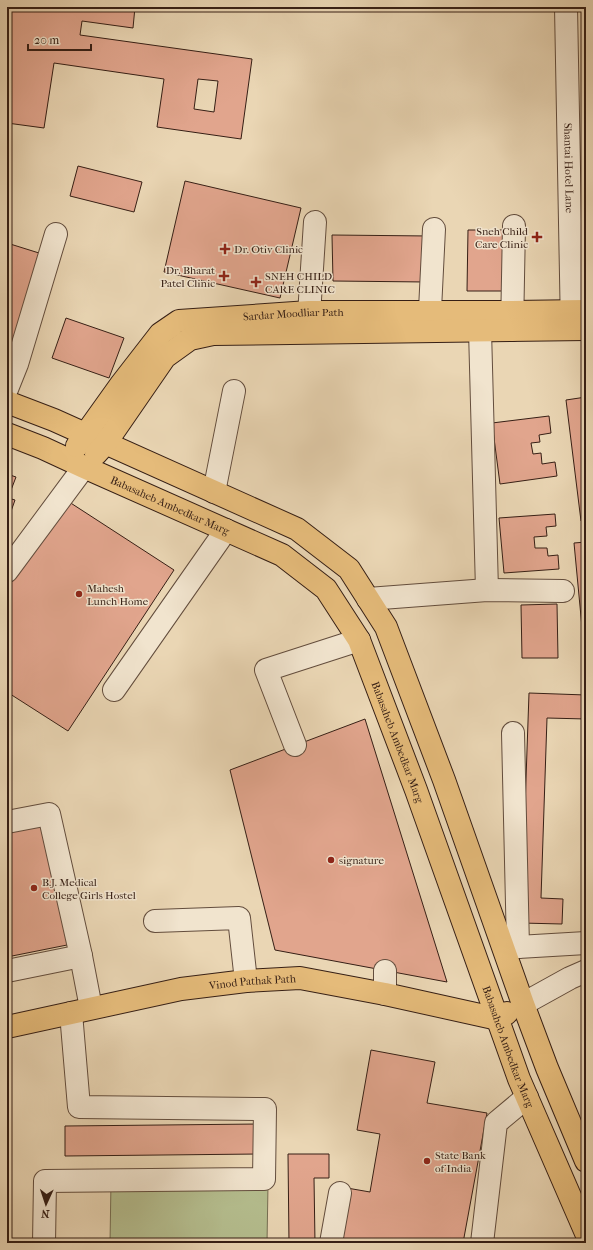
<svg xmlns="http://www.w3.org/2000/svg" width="593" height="1250" font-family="'IM FELL French Canon',serif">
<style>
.green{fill:#b5be8f;stroke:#766e52}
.building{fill:#e1a58d;stroke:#361f15;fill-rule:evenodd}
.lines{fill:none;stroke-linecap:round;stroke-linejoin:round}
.minor-casing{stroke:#634d3d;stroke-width:24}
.major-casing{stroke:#361f15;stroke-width:24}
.minor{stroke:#f1e4ce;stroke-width:22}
.major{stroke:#e5bb7a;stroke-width:22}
.poi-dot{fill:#8f2418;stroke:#f1e4ce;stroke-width:1.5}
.labels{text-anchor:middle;stroke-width:3;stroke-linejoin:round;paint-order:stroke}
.street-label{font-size:11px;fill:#361f15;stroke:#f1e4ce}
.poi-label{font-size:11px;fill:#361f15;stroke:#f1e4ce;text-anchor:start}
</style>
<rect width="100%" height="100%" fill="#ead6b4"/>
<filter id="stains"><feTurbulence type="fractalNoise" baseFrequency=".005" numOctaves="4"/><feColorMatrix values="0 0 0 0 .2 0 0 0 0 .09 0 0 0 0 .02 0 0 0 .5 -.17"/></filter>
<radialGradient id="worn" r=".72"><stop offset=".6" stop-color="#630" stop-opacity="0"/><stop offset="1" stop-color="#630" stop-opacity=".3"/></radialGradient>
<path class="green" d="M111 1182 268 1185 267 1243H110Z"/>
<path class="building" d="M7 7H135L133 28 82 21 80 35 252 59 241 139 157 127 164 79 54 63 44 128 7 123ZM198 79 218 81 214 112 194 109Z
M78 166 142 182 134 212 70 196Z
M185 181 301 208 280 298 164 272Z
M468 230H511V291H467Z
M332 235 429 236 426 282 333 281Z
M7 243 39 253 13 344 7 342Z
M66 318 124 338 109 378 52 358Z
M586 397V521H581L566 400Z
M549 416 551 433 539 435 540 442 531 443 533 454 541 453 542 464 555 462 557 476 500 484 492 423Z
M7 474 16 477 8 498 15 500 9 517 7 516Z
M63 498 174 570 68 731 7 692V583Z
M555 514 556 526 546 527 547 536 534 537 535 548H547L548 556 558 555 559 569 504 573 499 518Z
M586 542V659H585L574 543Z
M557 604 558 658H522L521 605Z
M529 693 586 695V719L547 718 541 898 563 899 562 924 521 923Z
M365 719 447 982 275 950 230 770Z
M47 825 72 944 7 957V833Z
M371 1050 435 1062 427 1103 487 1113 463 1243H337L347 1188 370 1192 380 1134 357 1130Z
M260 1124V1154L65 1156V1126Z
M288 1154H329V1178H314L315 1243H289Z"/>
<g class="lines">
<defs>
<g id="minor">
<path id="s1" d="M566 7 572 329"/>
<path d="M308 330 315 222"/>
<path d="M429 330 434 229"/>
<path d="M480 330 487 590"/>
<path d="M512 330 514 226"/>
<path d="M7 389 17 364 56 234"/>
<path d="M214 492 234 391"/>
<path d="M7 571 84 467"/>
<path d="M368 599 487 590 563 591"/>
<path d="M114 690 226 530"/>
<path d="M513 733 518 947"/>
<path d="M295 745 266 670 359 640"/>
<path d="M7 822 49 814 81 956 91 1008"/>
<path d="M155 921 239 918 246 981"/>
<path d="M505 950 518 947 586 943"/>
<path d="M7 971 81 956"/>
<path d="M385 994V971"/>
<path d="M523 1004 570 978 586 971"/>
<path d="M44 1243 45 1181 264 1179 265 1109 79 1107 71 1013"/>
<path d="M331 1243 340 1193"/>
<path d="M482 1243 496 1123 527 1097"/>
</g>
<g id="major">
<path d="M7 402 54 420 297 529 349 569 386 627 444 780 523 1004 547 1068 586 1161"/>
<path id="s2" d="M7 434 43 448 84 467 282 555 326 589 359 640 416 790 519 1079 586 1233"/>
<path id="s3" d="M77 446 122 383 160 334 179 321 309 312H512L586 311"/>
<path d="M96 454 105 444 165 357 190 339 213 334 586 329"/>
<path id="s4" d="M7 1027 181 989 246 981 300 978 385 994 498 1019 507 1013"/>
</g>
</defs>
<use href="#minor" class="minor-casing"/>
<use href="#major" class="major-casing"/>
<use href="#minor" class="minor"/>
<use href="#major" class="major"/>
</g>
<g class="poi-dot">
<path d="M535 231h4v4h4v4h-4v4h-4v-4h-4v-4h4z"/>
<path d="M223 243h4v4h4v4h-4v4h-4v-4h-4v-4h4z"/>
<path d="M222 270h4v4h4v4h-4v4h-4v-4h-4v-4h4z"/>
<path d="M254 276h4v4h4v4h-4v4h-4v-4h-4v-4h4z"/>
<circle cx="79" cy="594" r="4"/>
<circle cx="331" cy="860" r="4"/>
<circle cx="34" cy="888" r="4"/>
<circle cx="427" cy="1161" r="4"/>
</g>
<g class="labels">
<g class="street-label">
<text dy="4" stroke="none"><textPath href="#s1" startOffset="161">Shantai Hotel Lane</textPath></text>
<text dy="4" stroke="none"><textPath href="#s3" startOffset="277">Sardar Moodliar Path</textPath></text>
<text dy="4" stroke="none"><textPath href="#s2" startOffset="178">Babasaheb Ambedkar Marg</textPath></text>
<text dy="4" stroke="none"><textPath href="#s2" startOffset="526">Babasaheb Ambedkar Marg</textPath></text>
<text dy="4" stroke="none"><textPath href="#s4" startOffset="250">Vinod Pathak Path</textPath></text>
<text dy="4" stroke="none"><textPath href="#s2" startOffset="850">Babasaheb Ambedkar Marg</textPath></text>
</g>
<g class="poi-label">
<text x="528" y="235" text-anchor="end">Sneh Child<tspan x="528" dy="13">Care Clinic</tspan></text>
<text x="234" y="253">Dr. Otiv Clinic</text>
<text x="215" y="274" text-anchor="end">Dr. Bharat<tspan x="215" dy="13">Patel Clinic</tspan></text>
<text x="265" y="280">SNEH CHILD<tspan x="265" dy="13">CARE CLINIC</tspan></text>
<text x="87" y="592">Mahesh<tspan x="87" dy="13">Lunch Home</tspan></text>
<text x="339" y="864">signature</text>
<text x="42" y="886">B.J. Medical<tspan x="42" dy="13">College Girls Hostel</tspan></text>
<text x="435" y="1159">State Bank<tspan x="435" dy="13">of India</tspan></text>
</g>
</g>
<rect width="593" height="1250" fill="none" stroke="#ead6b4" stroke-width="24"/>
<rect x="8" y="8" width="577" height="1234" fill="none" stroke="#361f15" stroke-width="2"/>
<rect x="12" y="12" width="569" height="1226" fill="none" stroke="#361f15"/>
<g transform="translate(46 1204) rotate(183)" stroke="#f1e4ce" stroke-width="3" paint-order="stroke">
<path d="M0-3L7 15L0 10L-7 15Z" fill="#361f15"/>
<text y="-6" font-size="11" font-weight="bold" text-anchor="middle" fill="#361f15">N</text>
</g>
<path d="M28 44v6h63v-6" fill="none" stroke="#361f15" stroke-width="2"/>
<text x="34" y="44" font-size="12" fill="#361f15" stroke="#f1e4ce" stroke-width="3" paint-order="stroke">20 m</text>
<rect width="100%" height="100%" filter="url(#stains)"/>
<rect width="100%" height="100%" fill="url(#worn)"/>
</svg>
